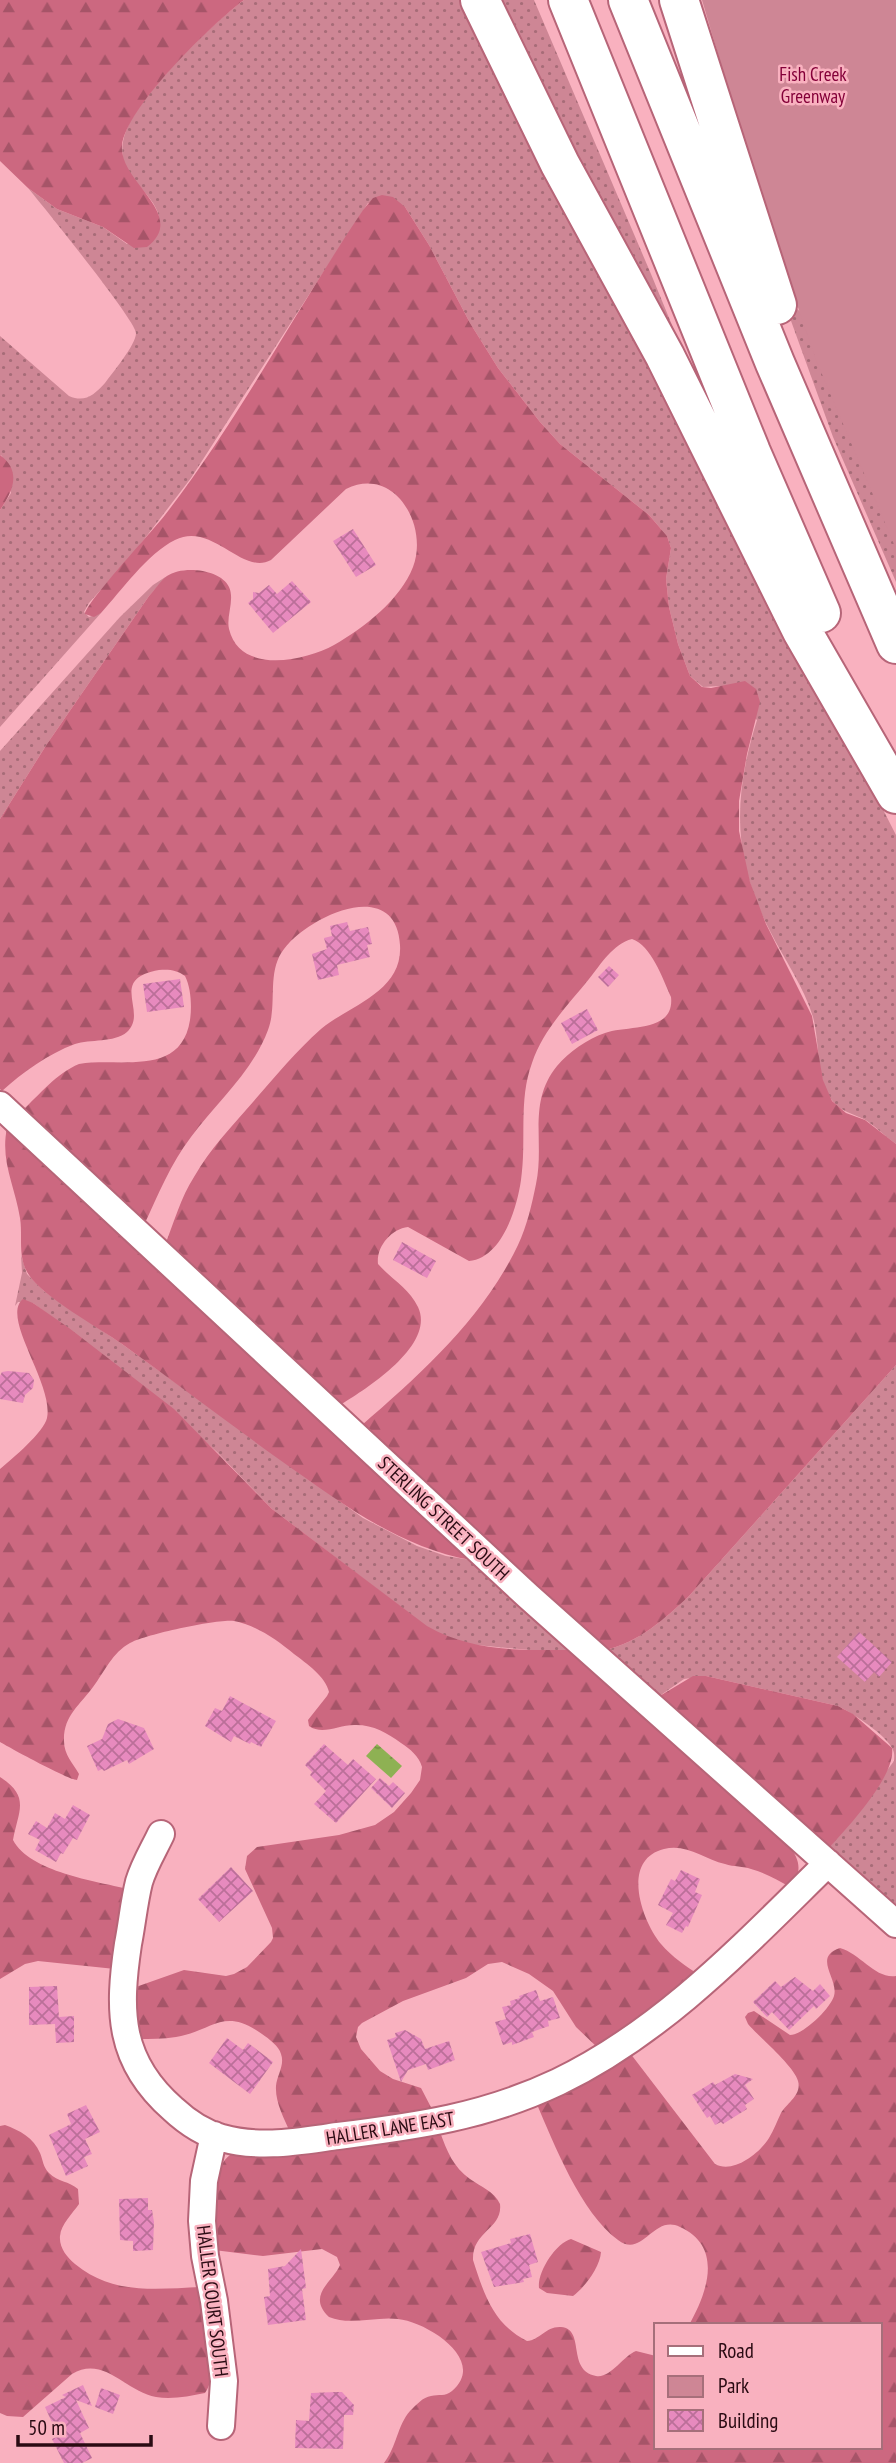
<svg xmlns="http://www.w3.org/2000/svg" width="896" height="2463" font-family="'PT Sans Narrow',sans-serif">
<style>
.grass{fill:url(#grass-dots)}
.forest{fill:url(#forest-firs)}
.green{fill:#ce8695}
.water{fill:url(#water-ripples)}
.building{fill:url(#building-cross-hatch)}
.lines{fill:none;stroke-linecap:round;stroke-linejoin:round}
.minor-casing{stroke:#b76578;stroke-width:30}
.highway-casing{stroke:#b76578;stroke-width:42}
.minor{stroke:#fff;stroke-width:26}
.highway{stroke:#fff;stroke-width:38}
.labels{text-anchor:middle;stroke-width:5;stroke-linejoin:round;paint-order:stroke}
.park-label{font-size:19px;fill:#840039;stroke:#f9b1bf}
.street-label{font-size:19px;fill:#2a0b13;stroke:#f9b1bf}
</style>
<defs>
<pattern id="grass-dots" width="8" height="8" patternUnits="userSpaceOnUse" patternTransform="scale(1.75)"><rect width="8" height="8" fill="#ce8695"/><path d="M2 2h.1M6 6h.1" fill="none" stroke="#a76c78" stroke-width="1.8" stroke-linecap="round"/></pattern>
<pattern id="forest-firs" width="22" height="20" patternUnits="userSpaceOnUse" patternTransform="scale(1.75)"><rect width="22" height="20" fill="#cc6880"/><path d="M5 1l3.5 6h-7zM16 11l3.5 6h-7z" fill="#a65468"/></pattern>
<pattern id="water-ripples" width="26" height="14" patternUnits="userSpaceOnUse" patternTransform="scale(1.75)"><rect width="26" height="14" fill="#8eb153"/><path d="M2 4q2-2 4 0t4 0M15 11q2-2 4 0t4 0" fill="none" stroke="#748e44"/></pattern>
<pattern id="building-cross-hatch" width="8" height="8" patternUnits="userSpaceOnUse" patternTransform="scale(1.75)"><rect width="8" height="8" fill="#e78abe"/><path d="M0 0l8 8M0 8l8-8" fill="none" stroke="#bb6f99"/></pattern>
</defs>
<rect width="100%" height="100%" fill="#f9b1bf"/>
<path class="grass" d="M244 0H470L896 835V1144C886 1137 877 1128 867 1121 854 1113 841 1113 831 1099 816 1076 820 1043 813 1017 804 987 784 959 770 931 732 858 733 797 757 720L721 686 703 687 690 676 678 644 669 607 666 579 671 548 667 536 649 515 560 444 540 422 498 368 470 323 429 245 405 207 368 203 191 478 133 554 89 603 84 612 89 617 101 613 0 727V510L11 493 2 456 0 455V336L69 396C85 403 94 395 105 383 112 373 136 345 136 333 136 321 43 206 28 188L57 209 103 227 127 244 160 226C161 199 132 186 124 163 121 153 122 141 126 131 141 94 211 24 244 0Z
M492 0H534L651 274 704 403Z
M782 296 896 394V582L833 437Z
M167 576 149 596 47 744 0 819V751L120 617 153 585Z
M21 1255 27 1274 45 1292 122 1344 363 1518 417 1546 446 1556 471 1560 569 1650H530L466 1644 447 1638 427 1627 272 1509 217 1452 139 1383 33 1303 18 1302 15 1306 22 1273Z
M896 1365V1906L829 1848 894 1761C894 1758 895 1754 893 1750 887 1735 852 1713 838 1706L706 1676 684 1679 658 1697 605 1650C638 1643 666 1618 689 1596Z"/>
<path class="forest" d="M0 0H244C213 23 125 108 122 146 119 182 189 215 147 247L134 248 103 227 57 209 28 188 0 161Z
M382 195 393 197 405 207 429 245 470 323 498 368 540 422 560 444 649 515 667 536 671 548 666 579 669 607 678 644 690 676 702 687 711 688 745 681 756 689 760 702 747 754 739 801V831L750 882 766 924 812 1016 823 1080 832 1101 846 1113 865 1120 896 1144V1365L689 1596C666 1618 638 1643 605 1650L362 1425C422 1373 483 1318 518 1245 527 1226 532 1204 536 1184 545 1142 527 1103 557 1066 569 1052 587 1039 605 1033 627 1025 675 1033 671 997 663 979 651 945 632 939 613 944 601 964 589 979 568 1005 543 1030 532 1063 518 1101 527 1141 521 1180 517 1208 502 1258 469 1261L408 1227C391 1229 376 1247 378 1264 391 1279 409 1288 418 1307 436 1345 366 1389 340 1405L165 1245C174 1222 181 1197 194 1177 210 1149 232 1126 253 1102 275 1077 296 1051 321 1029 350 1005 403 992 400 945 396 876 310 915 284 949 266 972 278 1004 268 1030 253 1071 216 1103 191 1137 171 1163 158 1195 144 1225L22 1111C40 1094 57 1073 79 1064 119 1057 181 1078 190 1020 192 1006 191 988 185 976 177 970 169 969 159 970 107 979 149 1012 127 1032 114 1043 90 1039 75 1044 48 1054 23 1072 2 1091L0 1089V819L47 744 149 596C155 590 160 581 167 576 182 565 221 569 229 587 235 600 226 616 229 629 240 675 305 661 334 645 364 628 400 600 413 567 429 525 394 465 346 489L271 560C242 576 212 521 175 540 147 554 122 590 101 613L94 617 85 614C87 601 152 532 165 515 239 419 296 310 363 210L373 198Z
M0 455C22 471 13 491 0 510Z
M7 1128 471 1560C398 1547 340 1502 280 1460 227 1422 175 1382 122 1344 98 1327 43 1297 29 1275 17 1258 23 1237 20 1218 15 1186 0 1161 7 1128Z
M23 1299 33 1303 69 1328 174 1409 272 1509 427 1626C473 1652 518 1650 569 1650L789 1846C801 1860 802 1874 790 1887 778 1880 765 1873 751 1869 743 1866 734 1867 725 1864 704 1859 686 1843 664 1849 620 1860 642 1921 661 1944 672 1957 686 1966 699 1975L599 2049 576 2027 553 1991 529 1974 502 1962 488 1964 466 1978 403 2001 362 2023 358 2027 356 2037 361 2049 380 2071 393 2079 421 2088 434 2113 290 2132C284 2118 275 2102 276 2086 277 2075 285 2065 281 2054 279 2046 269 2039 262 2034 223 2006 213 2031 176 2037 163 2039 150 2039 138 2039L133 1988 184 1970 226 1976 234 1974 247 1967 271 1942 273 1938 272 1928 245 1869 247 1856 257 1847 339 1835 375 1825 394 1812 411 1793 420 1780 422 1767C419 1756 410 1749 401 1743 387 1733 374 1725 356 1725 340 1724 323 1736 309 1726L308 1720 327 1696 329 1692C326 1677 306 1663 294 1654 277 1640 256 1625 234 1621 220 1618 143 1635 130 1643 112 1653 105 1671 93 1687 80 1705 63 1716 64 1741 64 1755 73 1763 79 1774L77 1780C69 1780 12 1749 0 1742V1469C12 1459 44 1432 47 1418 54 1384 0 1317 23 1299Z
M693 1676H706L838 1706 853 1714 892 1748C896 1776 847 1828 829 1848L658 1697Z
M0 1777C31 1797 18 1811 13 1840 30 1872 95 1881 128 1889L115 1969 38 1961 25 1964 0 1979Z
M840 1948C861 1954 875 1979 896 1976V2463H384C397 2446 397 2426 410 2411 416 2405 423 2397 431 2396 439 2394 445 2397 452 2391 488 2360 427 2322 398 2319 376 2316 350 2326 329 2317 306 2295 333 2282 340 2265L337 2257 322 2249 263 2256 214 2250C212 2223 207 2173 230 2155L440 2132C447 2151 453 2167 470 2179 481 2187 494 2191 500 2204 503 2229 472 2231 473 2260 484 2294 493 2324 527 2341 540 2340 546 2326 561 2327 586 2329 566 2370 596 2376 610 2379 623 2356 636 2351L656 2356V2447H880V2325H689C707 2293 724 2247 680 2227 653 2214 643 2259 618 2240 581 2213 554 2144 536 2102L630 2053 715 2164C733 2174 759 2154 769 2138 774 2130 777 2121 781 2113 787 2103 802 2095 798 2081 794 2066 759 2037 748 2024L745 2017 748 2013 754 2011 790 2035C803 2035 830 2009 834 1996 839 1979 812 1957 840 1948Z
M5 2125C19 2130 34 2138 40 2153 43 2160 43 2167 49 2173 58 2182 69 2181 78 2189L79 2204C73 2213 61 2224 60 2236 59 2248 67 2257 75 2264 113 2295 155 2289 201 2287 205 2314 221 2371 205 2393 189 2396 172 2400 156 2397 126 2392 104 2355 72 2374L23 2417 7 2416 0 2413V2126Z
M571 2239 601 2252C600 2267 585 2287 573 2296L547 2293 539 2288C537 2272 556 2243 571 2239Z"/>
<path class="green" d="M702 0H896V549L816 360 759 193Z"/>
<path class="water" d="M377 1744 402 1766 391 1778 366 1756Z"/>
<path class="building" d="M353 529 376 565 356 577 333 541Z
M292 581 311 602 273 633 248 603 253 599V592L259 593 269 585 277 594Z
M347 922 350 931 368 927 372 944 367 945 370 957 337 965 339 975 318 980 312 954 327 949 324 938 332 936 330 926Z
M609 966 619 975 608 987 598 977Z
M180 979 184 1007 147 1012 143 984Z
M587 1009 598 1030 572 1044 561 1023Z
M402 1242 436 1261 427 1278 393 1260Z
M8 1371 29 1373 34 1380 33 1388 25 1395 23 1403 0 1399V1376L2 1372Z
M859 1632 892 1662 879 1677 874 1672 865 1682 837 1657Z
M230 1696 276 1721 261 1747 251 1742 250 1744 234 1736 231 1742 205 1726 215 1708 222 1711Z
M118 1719 144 1728 154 1749 129 1764 127 1760 104 1771 102 1769 98 1771 87 1746 102 1739 108 1724Z
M324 1744 348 1765 353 1759 376 1779 336 1823 314 1804 326 1791 310 1775 312 1772 305 1765Z
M380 1778 389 1786 393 1782 405 1793 392 1808 371 1788Z
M73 1805 90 1815 77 1840 73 1838 63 1854 61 1853 56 1862 35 1850 40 1840 28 1834 36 1821 47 1828 55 1813 65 1819Z
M231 1867 253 1891 219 1922 198 1899Z
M681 1870 700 1879 695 1892 702 1895 688 1927 686 1926 682 1933 666 1925 673 1913 658 1905 671 1879 675 1881Z
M795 1977 813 1991 820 1984 830 1996 816 2009 814 2006 789 2030 772 2012 767 2017 753 2002 775 1981 781 1987Z
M57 1986 59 2017 74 2016V2042L56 2043 55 2024 29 2025V1987Z
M536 1990 540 2001 553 1997 560 2018 548 2021 549 2026 532 2032 534 2037 512 2045V2042L503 2045 495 2022 506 2019 502 2007 511 2005 510 2001 520 1998 519 1996Z
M405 2030 421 2039 425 2049 449 2041 455 2060 428 2070 426 2064 408 2070 401 2082 387 2040 396 2037 395 2033Z
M227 2038 243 2050 248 2043 273 2062 250 2094 209 2063Z
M735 2074 753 2079 745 2085 754 2099 745 2105 747 2109 723 2124 721 2122 715 2125 710 2116 707 2118 692 2095 713 2082 715 2085Z
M86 2105 100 2132 85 2139 92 2154 84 2157 88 2166 66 2176 49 2135 71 2124 67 2114Z
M148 2198V2210H152L154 2222 153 2250 133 2251V2241L120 2240 119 2199Z
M530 2234 538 2262 529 2265 532 2277 523 2279 524 2282 494 2287 481 2252 511 2243 510 2239Z
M301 2249 306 2288 302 2289 306 2320 268 2325 264 2297 270 2296 268 2269 285 2266Z
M83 2385 92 2406 76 2400 89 2428 80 2433 92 2458 82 2463H64L52 2439 58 2436 45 2407 66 2397 62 2395Z
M101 2388 120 2395 113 2414 95 2407Z
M336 2392H342L354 2405 353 2415H344L343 2449 295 2448 296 2420 309 2421 311 2393Z"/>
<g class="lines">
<defs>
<path id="minor" d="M0 1105 528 1596 896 1924
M161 1834C154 1849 144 1865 139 1882 134 1902 132 1924 128 1944 118 2011 118 2061 173 2109 187 2122 203 2133 222 2138 260 2149 300 2141 338 2136 417 2126 484 2117 558 2082 664 2031 745 1944 828 1863
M214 2135 204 2181 202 2221 205 2256 214 2301 224 2381 221 2426"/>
<path id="highway" d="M480 0 560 164 665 356 802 631 896 794
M568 0 751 452 821 613
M628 0 775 363 896 644
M679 0 777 305"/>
</defs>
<use href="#minor" class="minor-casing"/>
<use href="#highway" class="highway-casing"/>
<use href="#minor" class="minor"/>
<use href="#highway" class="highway"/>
</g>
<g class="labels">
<g class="park-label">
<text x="813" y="81">Fish Creek<tspan x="813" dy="22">Greenway</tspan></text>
</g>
<g class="street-label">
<text transform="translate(444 1518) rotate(43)" y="7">STERLING STREET SOUTH</text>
<text transform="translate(390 2128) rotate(-9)" y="7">HALLER LANE EAST</text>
<text transform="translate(213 2301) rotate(83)" y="7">HALLER COURT SOUTH</text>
</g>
</g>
<rect x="654" y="2323" width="228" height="126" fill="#f9b1bf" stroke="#a66f7a" stroke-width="2"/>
<rect x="668" y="2346" width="35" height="10" fill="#ffffff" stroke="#a66f7a" stroke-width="2"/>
<text x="718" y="2358" font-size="21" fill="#2a0b13">Road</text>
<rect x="668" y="2376" width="35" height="21" fill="#ce8695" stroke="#a66f7a" stroke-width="2"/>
<text x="718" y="2393" font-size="21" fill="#2a0b13">Park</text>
<rect x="668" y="2410" width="35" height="21" fill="url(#building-cross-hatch)" stroke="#a66f7a" stroke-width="2"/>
<text x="718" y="2428" font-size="21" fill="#2a0b13">Building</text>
<path d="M18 2435v10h133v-10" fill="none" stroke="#2a0b13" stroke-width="3.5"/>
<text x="28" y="2435" font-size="21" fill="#2a0b13" stroke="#f9b1bf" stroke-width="5" paint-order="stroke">50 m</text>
</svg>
